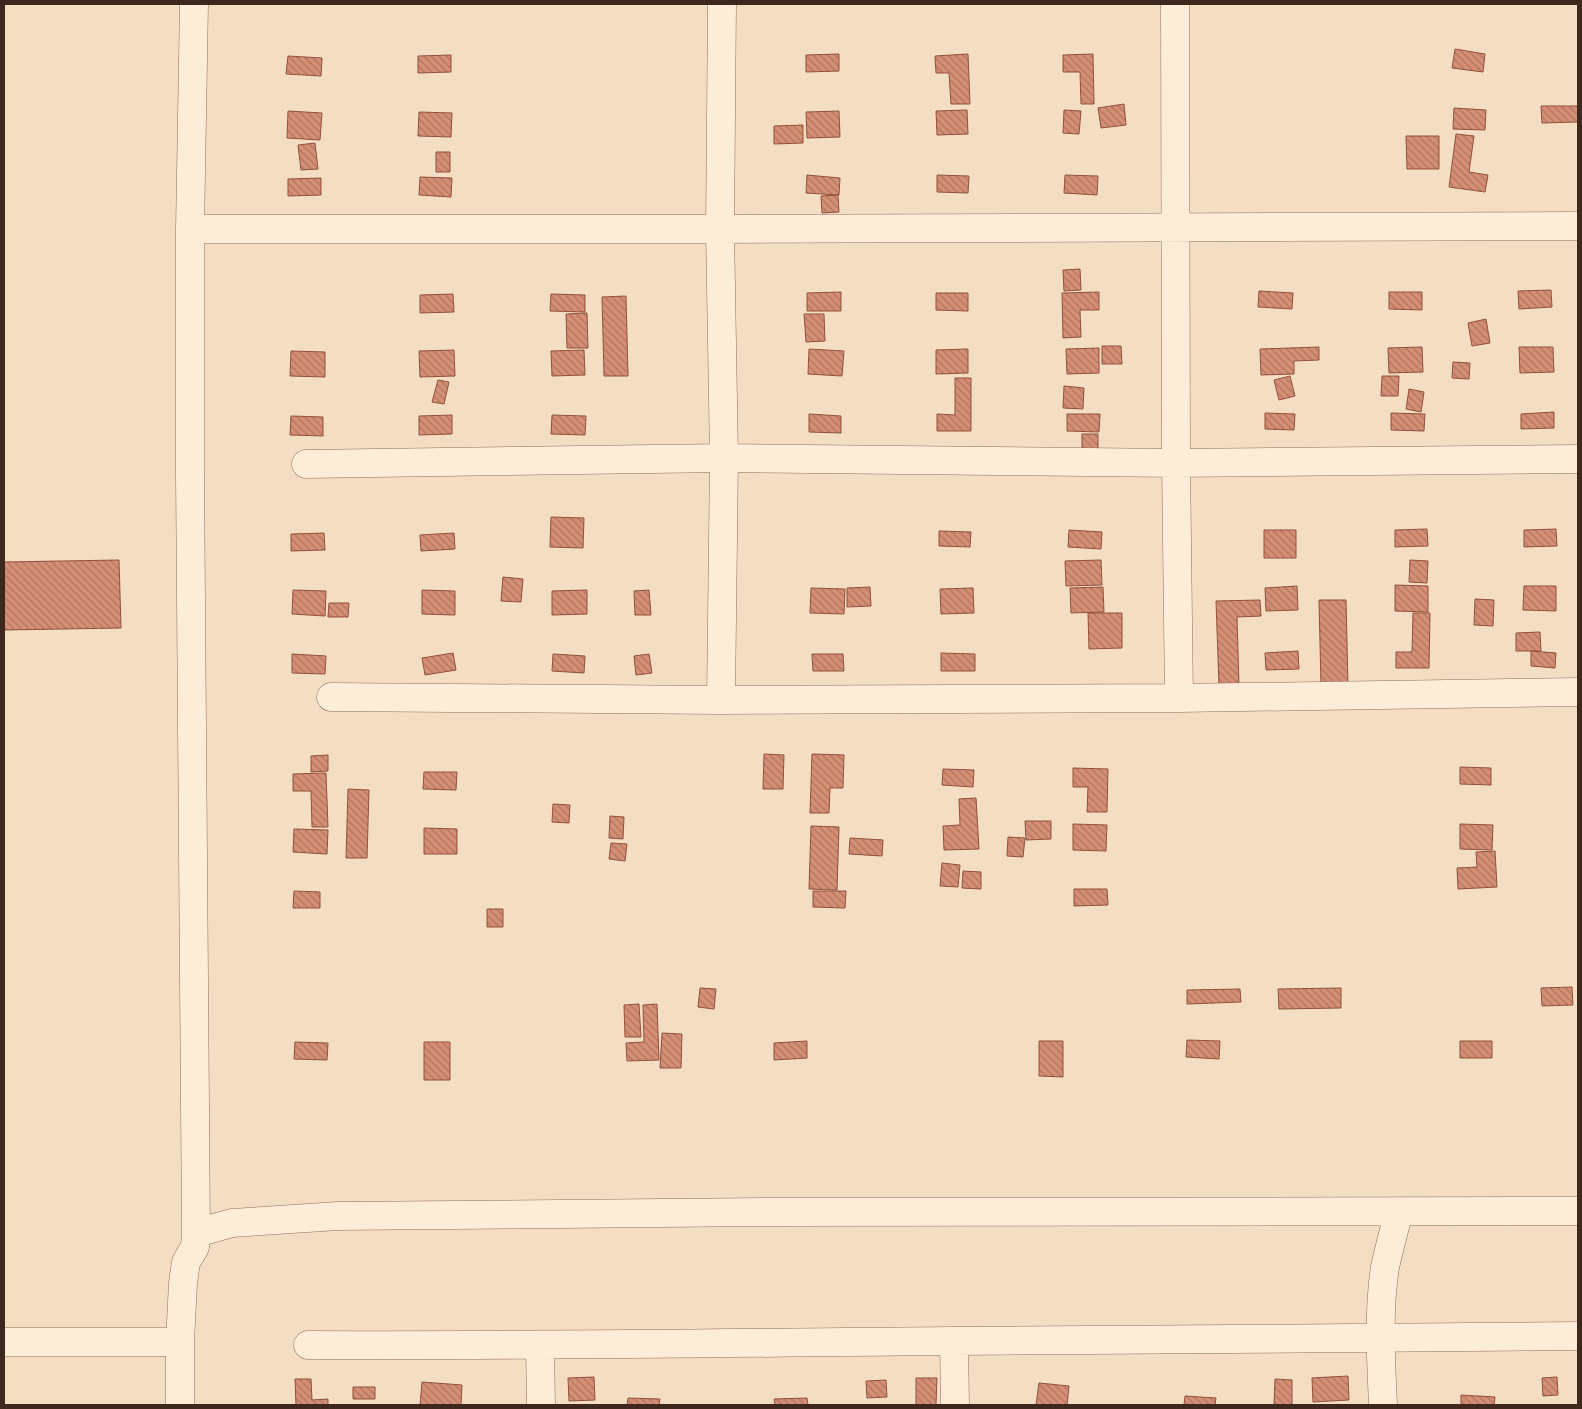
<svg xmlns="http://www.w3.org/2000/svg" width="1582" height="1409" font-family="'Times New Roman',serif">
<style>
.building{fill:url(#building-back-hatch);stroke:#92503a}
.lines{fill:none;stroke-linecap:round;stroke-linejoin:round}
.minor-casing{stroke:#906d57;stroke-width:29}
.minor{stroke:#fcecd8;stroke-width:28}
</style>
<defs>
<pattern id="building-back-hatch" width="6" height="6" patternUnits="userSpaceOnUse" patternTransform="scale(1.25)"><rect width="6" height="6" fill="#d58f75"/><path d="M-1 5l2 2M0 0l6 6M5-1l2 2" fill="none" stroke="#ae755f"/></pattern>
</defs>
<rect width="100%" height="100%" fill="#f3dec3"/>
<path class="building" d="M1455 49 1485 54 1483 72 1452 68Z
M839 54V71L806 72V55Z
M968 54 970 104H951L949 73H936L935 56Z
M1093 54 1094 104H1081L1080 72H1063V55Z
M451 55V72L418 73V56Z
M288 56 322 58 321 76 286 74Z
M1124 104 1126 125 1101 128 1098 108Z
M1541 106H1578V122L1542 123Z
M1454 108 1486 110 1485 130 1453 129Z
M967 110 968 134 937 135 936 111Z
M1064 110 1081 111 1079 134 1063 133Z
M288 111 322 113 320 140 287 138Z
M839 111 840 137 807 138 806 112Z
M419 112 452 113 451 137 418 136Z
M803 125V143L774 144V126Z
M1456 134 1474 136 1469 172 1488 175 1485 192 1449 187Z
M1406 136H1439V169H1407Z
M315 143 318 169 301 170 298 145Z
M436 152H450V172H436Z
M807 175 840 178 839 195 806 193Z
M937 175 969 176 968 193 937 192Z
M1065 175 1098 176 1097 195 1064 193Z
M420 177 452 178 451 197 419 195Z
M321 178V195L288 196V179Z
M838 195 839 212 822 213 821 196Z
M1080 269 1081 290 1064 291 1063 270Z
M1551 290 1552 307 1519 309 1518 291Z
M1259 291 1293 293 1292 309 1258 307Z
M841 292V311H807V293Z
M1099 292V310H1080L1081 337 1063 338 1062 293Z
M1389 292H1422V310L1389 309Z
M936 293H968V311L936 310Z
M453 294 454 312 420 313V295Z
M551 294 585 295V312L550 311Z
M626 296 628 376H604L602 297Z
M587 313 588 348H567L566 314Z
M804 314H824L825 341 806 342Z
M1486 319 1490 343 1472 346 1468 323Z
M1102 346H1121L1122 364H1102Z
M1319 347V360L1294 361V374L1261 375 1260 349Z
M1422 347 1423 372 1389 373 1388 348Z
M1519 347H1553L1554 372 1520 373Z
M1099 348V373L1067 374 1066 349Z
M809 349 844 351 842 376 808 374Z
M968 349V373L936 374V350Z
M454 350 455 376 420 377 419 351Z
M584 350 585 375 552 376 551 351Z
M291 351 325 352V377L290 376Z
M1453 362 1470 363 1469 379 1452 378Z
M1290 376 1295 396 1279 400 1274 380Z
M1382 376H1399L1398 396H1381Z
M955 378H971V431H937V414L955 415Z
M438 380 449 382 444 404 432 402Z
M1064 386 1084 388 1083 409 1063 408Z
M1409 389 1424 392 1421 412 1406 409Z
M1554 412V428L1521 429V414Z
M1265 413 1295 414 1294 430 1265 429Z
M1391 413 1425 414 1424 431 1391 430Z
M809 414 841 416V433L809 432Z
M1067 414H1100L1099 432 1067 431Z
M452 415V434L419 435V416Z
M552 415 586 416 585 435 551 434Z
M291 416 323 417V436L290 435Z
M1082 434H1098V451H1082Z
M551 517 584 518 583 548 550 547Z
M1427 529 1428 546 1395 547V530Z
M1556 529 1557 546 1524 547V530Z
M1069 530 1102 532 1101 549 1068 547Z
M1264 530H1296V558H1264Z
M939 531 971 532 970 547 939 546Z
M324 533 325 550 291 551V534Z
M454 533 455 549 421 551 420 535Z
M119 560 121 628 4 630V562Z
M1101 560 1102 585 1066 586 1065 561Z
M1410 560 1428 561 1427 583 1409 582Z
M503 577 523 579 521 602 501 601Z
M1395 585 1428 586V612L1395 611Z
M1297 586 1298 610 1266 611 1265 588Z
M1524 586H1556V611L1523 610Z
M870 587 871 606 847 607V588Z
M1103 587 1104 612 1071 613 1070 588Z
M811 588 845 589 844 614 810 613Z
M973 588 974 613 941 614 940 589Z
M293 590 326 591 325 616 292 614Z
M422 590 455 591V615L422 614Z
M587 590V614L552 615V591Z
M649 590 651 615H635L634 591Z
M1475 599 1494 600 1493 626 1474 625Z
M1260 600 1261 616 1237 617 1239 686H1219L1216 601Z
M1319 600H1346L1348 685 1321 686Z
M329 603H349L348 617H328Z
M1088 613H1122V648L1089 649Z
M1413 613H1430L1429 668H1396V652H1412Z
M1540 632 1541 651H1516V633Z
M1298 651 1299 669 1266 670 1265 653Z
M1531 651 1556 653 1555 668 1531 666Z
M453 653 456 670 425 675 422 658Z
M941 653 975 654V671H941Z
M292 654 326 656 325 674 292 673Z
M553 654 585 656 584 673 552 671Z
M649 654 652 673 636 675 634 656Z
M812 654H843L844 671H813Z
M764 754 784 755 783 789H763Z
M812 754 844 755 843 788H830L829 813H810Z
M328 755V771L311 772V756Z
M1460 767 1491 768V785L1460 784Z
M1073 768 1108 769 1107 812H1087L1088 787H1073Z
M943 769 974 770 973 787 942 785Z
M424 772H457L456 790 423 789Z
M326 773 328 827H312L311 791H293V774Z
M348 789 369 790 367 858H346Z
M976 798 979 849 944 850 943 826 960 825 959 799Z
M553 804 570 805 569 823 552 822Z
M610 816 624 817 623 839 609 838Z
M1025 821H1051V839L1026 840Z
M1073 824 1107 825 1106 851 1073 850Z
M1460 824 1493 825 1492 850 1460 849Z
M811 826 839 827 837 890 809 889Z
M424 828 457 829V854H424Z
M294 829 328 830 327 854 293 852Z
M1008 837 1025 838 1023 857 1007 856Z
M850 838 883 840 882 856 849 854Z
M611 843 627 844 625 861 609 859Z
M1495 851 1497 887 1458 889 1457 868 1477 867 1476 852Z
M942 863 960 865 958 887 940 886Z
M963 871 981 872V889L962 888Z
M1074 889H1107L1108 905 1074 906Z
M294 891 320 892V908H293Z
M813 891H846L845 908 813 907Z
M487 909H503V927H487Z
M1572 987 1573 1005 1542 1006 1541 988Z
M700 988 716 989 714 1009 698 1007Z
M1341 988V1008L1279 1009 1278 989Z
M1240 989 1241 1002 1187 1004V990Z
M639 1004 641 1037H625L624 1005Z
M657 1004 659 1060 627 1061 626 1043 644 1042 643 1005Z
M662 1033 682 1034 681 1068H660Z
M1187 1040 1220 1041 1219 1059 1186 1057Z
M807 1041V1058L774 1060V1043Z
M1039 1041H1063V1077L1039 1076Z
M1460 1041H1492V1058H1460Z
M295 1042 328 1043 327 1060 294 1059Z
M424 1042H450V1080H424Z
M1348 1376 1349 1400 1313 1402 1312 1378Z
M594 1377 595 1400 569 1401 568 1378Z
M1557 1377 1558 1395 1543 1396 1542 1378Z
M916 1378H937L936 1405H916Z
M295 1379H311L312 1400 328 1399V1405H296Z
M1275 1379 1292 1380V1405H1274Z
M886 1380 887 1397 867 1398 866 1381Z
M422 1382 462 1385 461 1405H420Z
M1039 1383 1069 1386 1067 1405H1036Z
M353 1387H375V1399H353Z
M1461 1395 1495 1397 1494 1405H1461Z
M1185 1396 1216 1398 1215 1405H1184Z
M628 1398 660 1399 659 1405H627Z
M807 1398 808 1405H775L774 1399Z"/>
<g class="lines">
<defs>
<path id="minor" d="M194 4 190 229V474L196 1233
M1175 4 1176 463 1179 698
M190 229H720L1578 226
M306 464 724 458 1176 463 1578 459
M331 697 721 700 1179 698 1578 692
M721 700 724 458 720 229 722 4
M954 1341 955 1405
M4 1342H180
M308 1345C523 1346 738 1343 953 1341 1161 1339 1370 1339 1578 1336
M540 1346 541 1405
M180 1405V1342L183 1283 186 1262 195 1247 196 1233 232 1223 338 1216 772 1212 1578 1211
M1383 1405C1381 1360 1378 1313 1385 1267 1389 1249 1394 1230 1399 1212"/>
</defs>
<use href="#minor" class="minor-casing"/>
<use href="#minor" class="minor"/>
</g>
<rect width="1582" height="1409" fill="none" stroke="#3e281d" stroke-width="10"/>
</svg>
